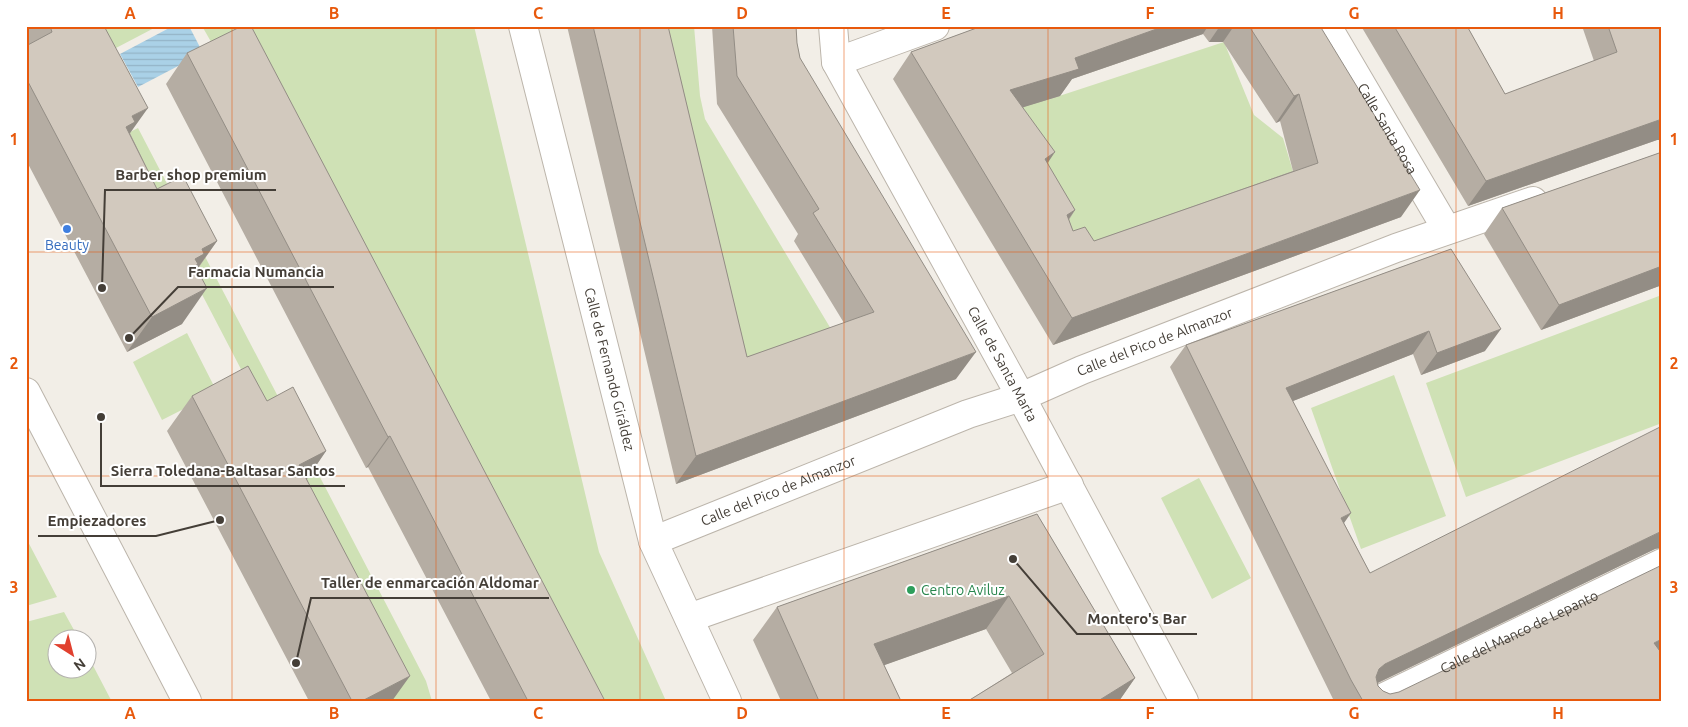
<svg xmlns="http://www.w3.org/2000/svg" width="1688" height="727" font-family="Ubuntu,sans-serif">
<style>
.green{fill:#cfe1b5}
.water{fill:url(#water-rules)}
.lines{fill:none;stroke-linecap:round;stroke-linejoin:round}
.street-casing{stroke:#bcb5ab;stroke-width:30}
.street{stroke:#fff;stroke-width:28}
.wall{fill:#b5ada3;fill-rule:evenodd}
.shaded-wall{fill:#938d85}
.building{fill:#d2c9be;stroke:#938d85}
.grid{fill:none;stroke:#e8590c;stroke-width:1;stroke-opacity:0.55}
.shop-dot{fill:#3f7fe0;stroke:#fff;stroke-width:2}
.leisure-dot{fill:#2e9e5b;stroke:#fff;stroke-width:2}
.labels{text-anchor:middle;stroke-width:4;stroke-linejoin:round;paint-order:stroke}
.street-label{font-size:14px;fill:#443e37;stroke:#fff}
.shop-label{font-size:14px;fill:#366cbe;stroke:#fff}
.leisure-label{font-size:14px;fill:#27864d;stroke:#fff;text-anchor:start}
.leader{fill:none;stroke:#443e37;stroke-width:2}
.callout-dot{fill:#443e37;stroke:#fff;stroke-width:2}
.callout-label{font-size:15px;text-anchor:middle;font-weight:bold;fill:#443e37;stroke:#fff;stroke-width:4;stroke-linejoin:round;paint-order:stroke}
.neatline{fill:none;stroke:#e8590c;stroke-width:2}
.grid-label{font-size:16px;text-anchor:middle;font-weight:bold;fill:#e8590c}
</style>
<defs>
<pattern id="water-rules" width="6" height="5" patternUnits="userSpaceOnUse" patternTransform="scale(1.25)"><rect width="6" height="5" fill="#aad1e7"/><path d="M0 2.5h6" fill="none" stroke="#94b4c7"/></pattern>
</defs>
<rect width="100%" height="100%" fill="#f2eee7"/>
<path class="green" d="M107 26H158L95 59 71 45Z
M202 26H474L599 552 666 701H588Z
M652 26H694L700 96 705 119 837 339 728 384Z
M1224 42 1254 115 1283 138 1295 178 1075 268 991 104 1047 100Z
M138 128 409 648 426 681 432 701H380L320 521 120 137Z
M1659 296 1662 304V423L1466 497 1426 383Z
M187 333 217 392 162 420 133 362Z
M1394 375 1446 516 1361 549 1311 408Z
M1199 478 1251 578 1212 599 1161 498Z
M26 538 57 597 26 606Z
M64 612 79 639 58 640V670H88V656L111 700 26 701V622Z"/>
<path class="water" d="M173 26H189L203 53 138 87 120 54Z"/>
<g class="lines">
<defs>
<g id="street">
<path id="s1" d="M523 26 653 541 727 701"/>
<path id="s2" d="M833 26 836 62 1021 397 1184 701"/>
<path id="s3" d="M1327 26 1447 230"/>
<path d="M836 62 935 26"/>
<path d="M26 392 187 701"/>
<path id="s4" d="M653 541 968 414 1021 397 1082 370 1396 248 1533 201"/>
<path d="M689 618 1069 485"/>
<path id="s5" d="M1376 701 1662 563"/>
</g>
</defs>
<use href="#street" class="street-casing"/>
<use href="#street" class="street"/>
</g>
<path class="wall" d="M26 26H107L105 27 130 133 157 189 217 241 197 270 182 324 127 352 26 160Z
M567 26H668L747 357 844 323 794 241 798 234 717 104 712 26H796L797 43 800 58 956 379 676 484Z
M982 26H1320L1401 217 1053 345 893 79 911 52ZM1203 34 1209 42H1223L1276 123 1280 121 1293 171 1094 241 1073 231 1069 220 1075 210 1047 164 1023 107 1060 96 1072 79Z
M1361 26H1467L1505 94 1594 61 1582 26H1662L1657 140 1468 206Z
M187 53 605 701H491L368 467 366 468 166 84Z
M1662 152V285L1541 330 1484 234 1502 208Z
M1451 249 1485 351 1421 375 1413 354 1293 401 1344 523 1370 573 1655 549 1378 683V686L1383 691 1390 694 1661 653 1662 701H1334L1170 367 1186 345Z
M192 396 267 401 326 451 307 479 392 701H309L167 431Z
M1037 514 1135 678 1119 701H968L1012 673 986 629 884 665 901 701H781L753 640 777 607Z"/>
<path class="shaded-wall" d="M1165 26H1208L1203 34 1072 79 1060 96 991 117 1010 90 1075 58Z
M1220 26H1234L1223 42H1209Z
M1299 94 1280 121 1276 123 1294 96Z
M148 108 123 143 110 157 132 116Z
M1662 119V140H1657L1468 206 1486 181Z
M1055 152 1037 179 1045 159Z
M1420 190 1401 217 1053 345 1072 318Z
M1075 210 1056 237 1067 215Z
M217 241 192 276 170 294 202 249Z
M1662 266V285L1541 330 1559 305Z
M207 288 182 324 127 352 152 317Z
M1501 329 1485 351 1421 375 1437 353Z
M1429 331 1413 354 1270 410 1286 388Z
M976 352 956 379 676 484 696 456Z
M390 436 368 467 366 468 388 437Z
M326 451 302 486 299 465Z
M1351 513 1335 536 1341 518Z
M1662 531V548L1655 549 1369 687 1379 669 1385 664Z
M1009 596 986 629 851 677 874 644Z
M1662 639V653L1638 666 1654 643Z
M410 676 392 701H362Z
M1135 678 1119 701H1098Z"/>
<path class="building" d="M50 26H104L148 108 132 116 135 122 126 127 157 189 183 176 217 241 202 249 204 254 195 259 198 264 195 266 207 288 152 317 26 78V46L52 32Z
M242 26H251L605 701H528L390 436 388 437 187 53Z
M593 26H668L747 357 874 312 813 213 819 209 737 76 733 26H796L797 43 800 58 976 352 696 456Z
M982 26H1165L1075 58 1079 69 1010 90 1055 152 1045 159 1075 210 1067 215 1073 231 1085 227 1094 241 1318 163 1299 94 1294 96 1249 26H1320L1420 190 1072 318 911 52Z
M1394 26H1467L1505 94 1617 52 1608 26H1662V119L1486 181Z
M1662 152V266L1559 305 1502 208Z
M1451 249 1501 329 1437 353 1429 331 1286 388 1351 513 1341 518 1370 573 1662 426V531L1385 664 1379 669 1376 677 1378 686 1383 691 1390 694 1399 692 1662 565V639L1654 643 1662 654V701H1363L1351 680 1186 345Z
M248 366 267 401 293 387 326 451 299 465 410 676 362 701H352L192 396Z
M1037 514 1135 678 1098 701H968L1044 654 1009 596 874 644 901 701H819L777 607Z"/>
<path class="grid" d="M232 26V701M436 26V701M640 26V701M844 26V701M1048 26V701M1252 26V701M1456 26V701M26 252H1662M26 476H1662"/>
<circle class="shop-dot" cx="67" cy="229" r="5"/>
<circle class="leisure-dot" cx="911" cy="590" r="5"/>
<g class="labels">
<g class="street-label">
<text dy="5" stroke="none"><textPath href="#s3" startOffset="119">Calle Santa Rosa</textPath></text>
<text dy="5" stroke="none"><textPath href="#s4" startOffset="540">Calle del Pico de Almanzor</textPath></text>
<text dy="5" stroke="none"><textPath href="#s2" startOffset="381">Calle de Santa Marta</textPath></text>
<text dy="5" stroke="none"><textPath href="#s1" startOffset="354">Calle de Fernando Giráldez</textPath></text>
<text dy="5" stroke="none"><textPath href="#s4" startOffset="135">Calle del Pico de Almanzor</textPath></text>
<text dy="5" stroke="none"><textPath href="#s5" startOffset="159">Calle del Manco de Lepanto</textPath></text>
</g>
<g class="shop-label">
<text x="67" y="250">Beauty</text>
</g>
<g class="leisure-label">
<text x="921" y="595">Centro Aviluz</text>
</g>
</g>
<path class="leader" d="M102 288L105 190H276M129 338L178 287H334M101 417L101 486H345M220 520L156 536H38M296 663L311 598H549M1013 559L1077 634H1197"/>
<g class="callout-dot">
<circle cx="102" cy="288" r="5"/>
<circle cx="129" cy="338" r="5"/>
<circle cx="101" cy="417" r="5"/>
<circle cx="220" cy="520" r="5"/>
<circle cx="296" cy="663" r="5"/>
<circle cx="1013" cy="559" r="5"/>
</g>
<g class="callout-label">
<text x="191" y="180">Barber shop premium</text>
<text x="256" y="277">Farmacia Numancia</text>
<text x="223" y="476">Sierra Toledana-Baltasar Santos</text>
<text x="97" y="526">Empiezadores</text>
<text x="430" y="588">Taller de enmarcación Aldomar</text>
<text x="1137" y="624">Montero's Bar</text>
</g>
<rect width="1688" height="727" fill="none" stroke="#ffffff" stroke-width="55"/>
<g transform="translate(72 654) rotate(144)"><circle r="24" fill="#ffffff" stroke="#b4b2af"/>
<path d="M0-4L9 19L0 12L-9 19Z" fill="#e1412f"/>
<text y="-8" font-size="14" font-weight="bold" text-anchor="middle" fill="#443e37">N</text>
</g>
<rect x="28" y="28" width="1632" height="672" class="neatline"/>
<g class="grid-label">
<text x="130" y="19">A</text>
<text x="334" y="19">B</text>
<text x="538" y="19">C</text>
<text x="742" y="19">D</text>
<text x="946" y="19">E</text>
<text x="1150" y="19">F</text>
<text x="1354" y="19">G</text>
<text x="1558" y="19">H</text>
<text x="14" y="145">1</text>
<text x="1674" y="145">1</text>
<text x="14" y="369">2</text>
<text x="1674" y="369">2</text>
<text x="14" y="593">3</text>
<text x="1674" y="593">3</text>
<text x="130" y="719">A</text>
<text x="334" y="719">B</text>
<text x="538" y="719">C</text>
<text x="742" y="719">D</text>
<text x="946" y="719">E</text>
<text x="1150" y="719">F</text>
<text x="1354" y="719">G</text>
<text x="1558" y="719">H</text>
</g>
</svg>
